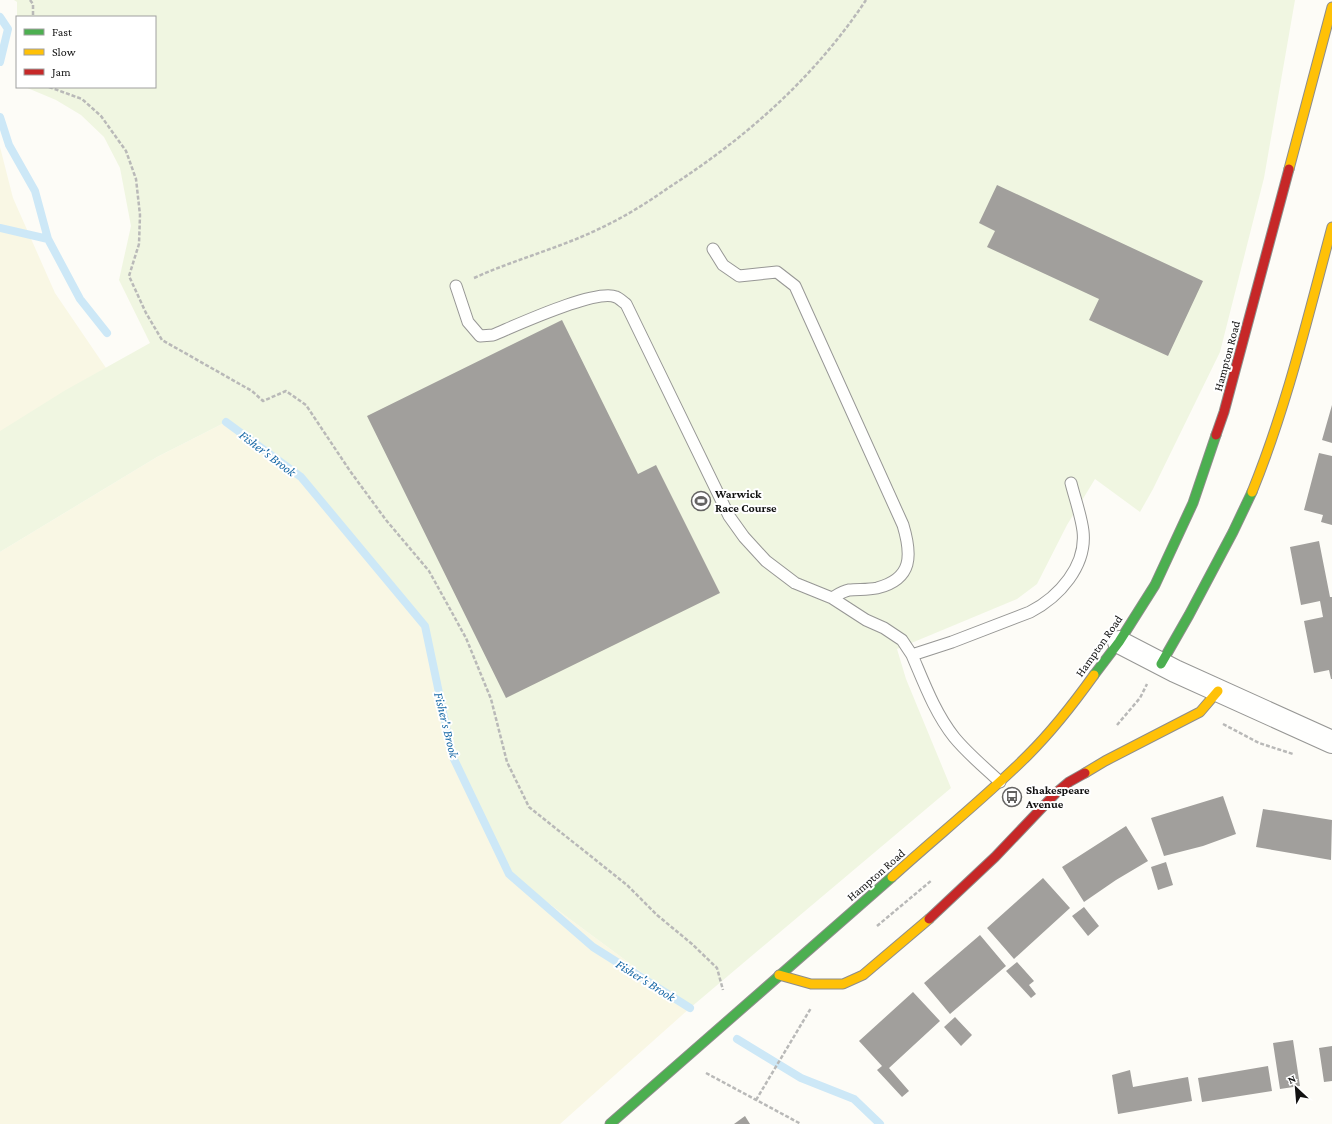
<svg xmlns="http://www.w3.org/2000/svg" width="1332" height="1124" font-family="'Crimson Pro',serif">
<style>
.farmland{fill:#f9f7e4}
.pitch{fill:#f0f6e1}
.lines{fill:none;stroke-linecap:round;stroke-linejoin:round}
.stream{stroke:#cde8f7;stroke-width:8}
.building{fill:#a19f9c}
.lane-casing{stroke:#979795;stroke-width:13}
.street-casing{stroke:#979795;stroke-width:24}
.fast-casing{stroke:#8e8d8b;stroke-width:11}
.slow-casing{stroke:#8e8d8b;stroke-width:11}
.jam-casing{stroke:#8e8d8b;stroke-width:11}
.path{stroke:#b9b9b8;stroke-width:2.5;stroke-dasharray:4 2;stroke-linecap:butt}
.lane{stroke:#fffffe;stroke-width:11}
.street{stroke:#fffffe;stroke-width:22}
.fast{stroke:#4caf50;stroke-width:9}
.slow{stroke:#ffc107;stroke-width:9}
.jam{stroke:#c62828;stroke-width:9}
.labels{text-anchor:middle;stroke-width:4;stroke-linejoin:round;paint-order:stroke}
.street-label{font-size:12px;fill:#111;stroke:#fff}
.poi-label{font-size:12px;font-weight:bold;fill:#111;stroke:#fff;text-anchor:start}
.water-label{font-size:13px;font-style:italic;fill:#1768a6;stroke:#fff}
</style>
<rect width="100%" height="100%" fill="#fdfcf7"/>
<path class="farmland" d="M0 147 13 198 55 293 106 368 0 433Z
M226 422 301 477 425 626 452 755 509 874 690 1008 560 1124H0V552L157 457Z"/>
<path class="pitch" d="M14 0H1295L1264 178 1220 352 1153 489 1140 512 1095 479 1067 525 1037 584 1017 599 897 649 906 679 951 788 690 1008 509 874 452 755 425 626 301 477 226 422 157 457 0 552V431L64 391 150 343 119 280 131 226 120 168 104 137 81 115 56 100 25 87H155V17H17V62V2Z"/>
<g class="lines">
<path class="stream" d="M0 17 8 29 0 62
M0 117 9 145 35 191 48 239
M0 228 48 239 80 299 107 333
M226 422 301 477 425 626 452 755 509 874 593 947 690 1008
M737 1039 801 1078 854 1099 880 1124"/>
</g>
<path class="building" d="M997 185 1203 281 1168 356 1089 320 1099 299 987 247 995 231 979 223Z
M562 320 638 474 656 465 720 593 506 698 367 416Z
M1332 405V443L1322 440Z
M1319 453 1332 456V525L1321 522 1323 515 1304 510Z
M1319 541 1330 597H1332V679H1331L1329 670 1314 673 1304 621 1323 617 1320 601 1301 605 1290 547Z
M1223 796 1236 834 1203 846 1164 856 1151 818Z
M1263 809 1332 820 1331 860 1256 847Z
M1126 826 1148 861 1116 880 1084 902 1062 867Z
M1166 862 1173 885 1158 890 1151 867Z
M1043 878 1070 908 1014 959 987 928Z
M1084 907 1099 926 1088 936 1072 916Z
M980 935 1006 966 950 1014 924 983Z
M1017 962 1034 981 1029 985 1036 994 1031 998 1006 971Z
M913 992 940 1021 889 1068 909 1091 902 1097 877 1070 882 1066 859 1041Z
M955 1017 972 1035 961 1046 944 1027Z
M1293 1040 1300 1086 1280 1089 1273 1043Z
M1332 1046V1081L1324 1082 1319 1048Z
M1268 1066 1272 1091 1202 1102 1198 1078Z
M1130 1070 1133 1087 1188 1077 1192 1101 1118 1114 1112 1075Z
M745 1116 750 1124H734Z"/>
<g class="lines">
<defs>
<path id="lane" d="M713 249 723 265 739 276 777 272 795 286 903 525C912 555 913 579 877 588 868 590 858 589 849 590 843 591 837 595 832 598
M456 286 468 322 480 336 493 335C515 326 596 288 616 297 619 298 623 302 626 304L729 516 744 537 766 561 795 583 832 598 866 620 884 628 902 640 912 655
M1000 782C984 767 967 753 954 737 935 713 924 683 912 655L952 642 1030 612C1059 597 1087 566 1083 531 1081 515 1075 499 1071 483"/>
<path id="street" d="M1119 642 1175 671 1332 742"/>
<path id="fast" d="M1161 664 1189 615 1233 532 1252 492
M1094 675 1119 642 1155 585 1193 503 1216 435
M610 1124 892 877"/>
<path id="slow" d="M1289 169 1332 7
M1252 492C1287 406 1308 316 1332 227
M1085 773 1105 761 1200 712 1218 691
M892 877C937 836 985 798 1028 755 1053 730 1074 703 1094 675
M779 975 811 984H843L863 975 929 919"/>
<path id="jam" d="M1216 435 1224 412 1289 169
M929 919 995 857 1056 793 1069 782 1085 773"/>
</defs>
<use href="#lane" class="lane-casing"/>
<use href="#street" class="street-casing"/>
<use href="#fast" class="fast-casing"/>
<use href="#slow" class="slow-casing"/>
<use href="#jam" class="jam-casing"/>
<path class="path" d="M30 0 33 4V17
M49 87 82 99 101 116 126 151 136 179 140 215 139 244 129 276 146 313 162 340 252 391 263 401 286 391 306 405 350 471 386 520 429 571 466 638 491 699 507 762 529 807 627 885 657 915 692 944 717 968 723 990
M474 278C516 259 560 248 601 228 624 217 647 203 668 188 746 138 814 78 866 0
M1223 724 1259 743 1293 754
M1117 725 1140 698 1147 684
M877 926 932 880
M706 1073 801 1124
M756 1100 811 1008"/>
<use href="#lane" class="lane"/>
<use href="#street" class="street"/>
<use href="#fast" class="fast"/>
<use href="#slow" class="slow"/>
<use href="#jam" class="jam"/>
</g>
<defs>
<symbol id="stadium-ring" viewBox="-11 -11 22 22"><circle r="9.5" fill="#fff" stroke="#646362" stroke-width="1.5"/><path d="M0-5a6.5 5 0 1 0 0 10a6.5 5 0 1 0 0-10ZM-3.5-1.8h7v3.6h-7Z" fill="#646362"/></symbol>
<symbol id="bus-ring" viewBox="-11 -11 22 22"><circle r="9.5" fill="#fff" stroke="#646362" stroke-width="1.5"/><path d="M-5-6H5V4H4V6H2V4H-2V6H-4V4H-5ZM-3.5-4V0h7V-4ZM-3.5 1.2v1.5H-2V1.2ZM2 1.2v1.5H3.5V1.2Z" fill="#646362"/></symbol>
</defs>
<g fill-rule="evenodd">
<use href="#stadium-ring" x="690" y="490" width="22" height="22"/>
<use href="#bus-ring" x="1001" y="786" width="22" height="22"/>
</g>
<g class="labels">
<g class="street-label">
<text transform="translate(1227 356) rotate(-75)" y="4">Hampton Road</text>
<text transform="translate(1099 646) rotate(-55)" y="4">Hampton Road</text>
<text transform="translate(876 875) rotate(-41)" y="4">Hampton Road</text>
</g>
<g class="poi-label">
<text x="715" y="498">Warwick<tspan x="715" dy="14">Race Course</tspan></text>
<text x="1026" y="794">Shakespeare<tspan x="1026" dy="14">Avenue</tspan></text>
</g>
<g class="water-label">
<text transform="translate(268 453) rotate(37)" y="5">Fisher's Brook</text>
<text transform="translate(447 725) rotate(76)" y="5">Fisher's Brook</text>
<text transform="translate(646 980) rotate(32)" y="5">Fisher's Brook</text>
</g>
</g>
<rect x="16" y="16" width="140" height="72" fill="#ffffff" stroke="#a0a0a0"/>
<rect x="24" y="29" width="20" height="6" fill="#4caf50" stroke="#a0a0a0"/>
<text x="52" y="36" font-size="12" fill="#111111">Fast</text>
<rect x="24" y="49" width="20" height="6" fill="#ffc107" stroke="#a0a0a0"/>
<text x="52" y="56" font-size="12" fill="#111111">Slow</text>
<rect x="24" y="69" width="20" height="6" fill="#c62828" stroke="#a0a0a0"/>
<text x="52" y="76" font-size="12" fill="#111111">Jam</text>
<g transform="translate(1296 1088) rotate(334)" stroke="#ffffff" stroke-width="3" paint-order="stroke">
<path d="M0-3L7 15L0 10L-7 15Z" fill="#111111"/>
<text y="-6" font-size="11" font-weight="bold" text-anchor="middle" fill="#111111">N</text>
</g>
</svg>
